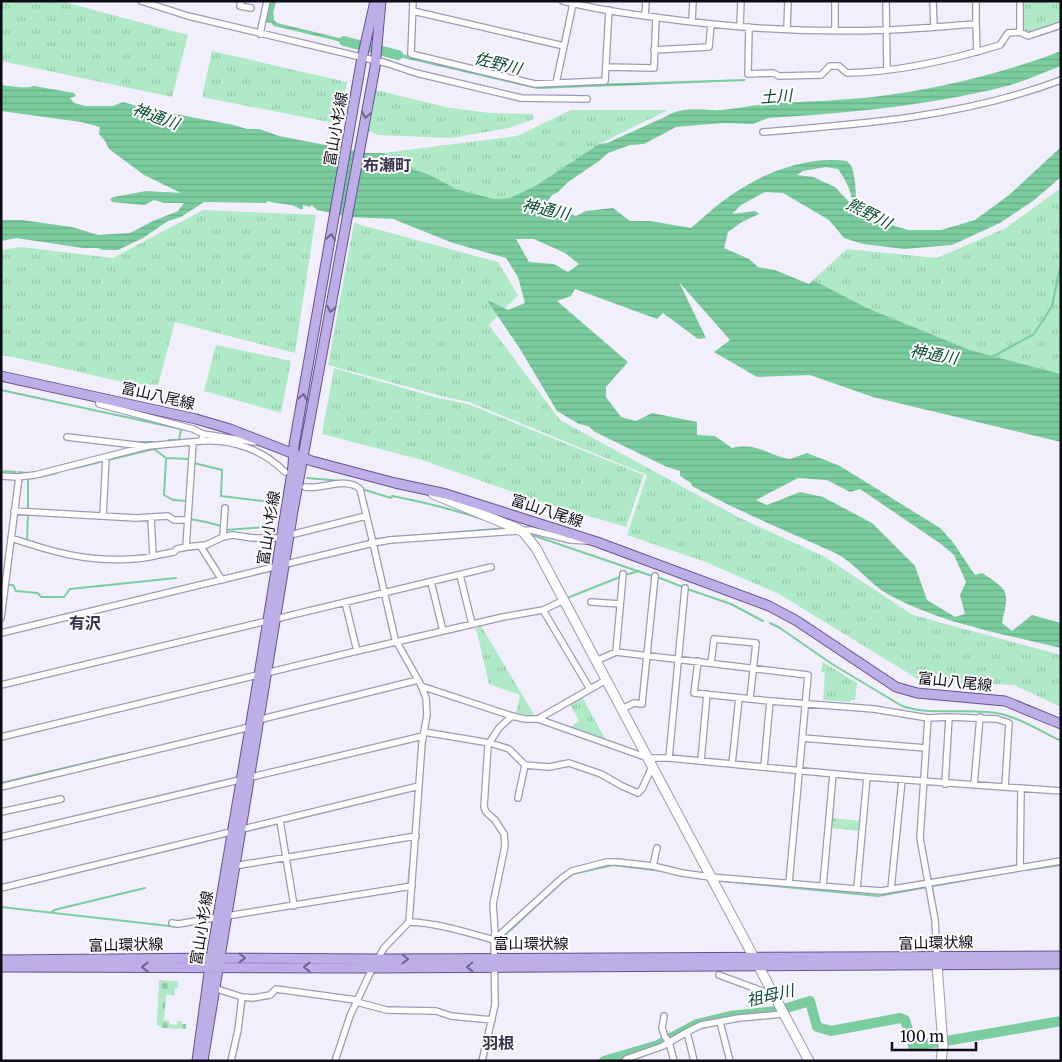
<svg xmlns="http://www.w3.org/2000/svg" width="1062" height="1062" font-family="Merriweather,'Noto Sans JP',serif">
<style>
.grass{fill:url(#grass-tufts)}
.cemetery{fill:url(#cemetery-stones)}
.water{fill:url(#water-rules);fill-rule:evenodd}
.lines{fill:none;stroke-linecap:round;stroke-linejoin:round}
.stream{stroke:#7bcc9e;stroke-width:2}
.river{stroke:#7bcc9e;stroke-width:10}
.street-casing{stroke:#9f98b9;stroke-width:8}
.secondary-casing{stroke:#9f98b9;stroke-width:11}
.primary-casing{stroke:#645294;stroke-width:11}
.street{stroke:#fff;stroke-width:5.5}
.secondary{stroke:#fff;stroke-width:9}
.primary{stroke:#beaee8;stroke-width:9}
.oneway{stroke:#6f658a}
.labels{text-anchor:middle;stroke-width:4;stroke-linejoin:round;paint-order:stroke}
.street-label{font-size:15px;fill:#0e0b16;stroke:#fefefe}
.water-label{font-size:16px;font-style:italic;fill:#094a2d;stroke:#fefefe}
.neighbourhood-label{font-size:16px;font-weight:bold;fill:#38314c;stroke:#fefefe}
</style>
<defs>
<pattern id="grass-tufts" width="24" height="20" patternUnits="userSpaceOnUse" patternTransform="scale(1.25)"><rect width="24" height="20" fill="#b0e9c7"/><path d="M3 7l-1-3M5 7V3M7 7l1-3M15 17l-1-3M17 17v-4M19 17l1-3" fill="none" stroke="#96c6aa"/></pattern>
<pattern id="cemetery-stones" width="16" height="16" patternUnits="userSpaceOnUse" patternTransform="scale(1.25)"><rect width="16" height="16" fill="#b0e9c7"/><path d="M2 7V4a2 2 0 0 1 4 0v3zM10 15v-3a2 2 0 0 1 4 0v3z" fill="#96c6aa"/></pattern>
<pattern id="water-rules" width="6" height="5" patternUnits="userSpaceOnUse" patternTransform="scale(1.25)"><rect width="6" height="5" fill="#7bcc9e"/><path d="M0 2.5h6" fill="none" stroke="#69ae87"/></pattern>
</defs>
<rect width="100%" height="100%" fill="#f2effd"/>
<path class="grass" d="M1 1H60L188 35 172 97 1 61Z
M1022 1H1061V23L1028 34 1022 30Z
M212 51 347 82 339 124 202 97Z
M376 90 450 108 490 113 533 114 534 119 509 128 451 138 378 135 369 131Z
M571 110H668L599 144 537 185 511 198 494 199 456 189 428 174 415 170 383 153 517 136Z
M1061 188V374L970 350 867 308 813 280 847 249 937 258 1006 228Z
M203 210 316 215 295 353 175 322 158 385 127 383 13 357 1 355V250L21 247 113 258Z
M354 223 498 262 518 295 489 325 560 420 740 518 825 557 913 615 1061 655V707L1014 685 921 681 779 594 706 562 627 535 647 475 469 402 441 396 328 365Z
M216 345 291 361 281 413 204 391Z
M334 368 438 398 468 404 644 475 626 527 547 504 422 460 322 434Z
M481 626 535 716 516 713 520 695 489 684 477 632 475 629Z
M823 662 857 683 855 700H851V702L823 700 825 673 821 672Z
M582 697 606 740 570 727 579 721 570 704Z
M832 818 860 821 859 831 831 828Z"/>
<path class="cemetery" d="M159 980 178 981V988H175L174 995H166L164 1020 169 1021 170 1024 177 1025V1021H182V1024H186V1029L161 1028V1026H157Z"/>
<path class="water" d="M268 5H271C269 13 270 18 277 23L356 42 355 45 274 26 267 18Z
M385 50 535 86 745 79V81L537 89 386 54Z
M1061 51V66C1042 73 1023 82 1003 87 926 106 848 113 768 118L753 124 723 123 676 127 644 144 630 145 608 153 599 161 568 182 558 192 552 195 541 210 566 213 576 216 586 211 613 208 630 221H650L691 228C702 219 712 209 723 201 757 175 804 155 847 161L852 167 855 181 856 197 872 219 908 230H941L975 220 1009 195 1061 147V177L1033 201 1000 223 952 245 904 249 863 244 844 238 829 220 783 193 765 192 741 205 732 214 755 211 759 214 742 222 728 232 724 248 749 259 758 267 775 270 809 284 813 280 867 308 970 350 1061 374V442L873 397 810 375 757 377 714 352 730 340 679 282 706 338 698 339 663 313 657 319 575 289 571 296 557 301 628 362 606 387V397L621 417 636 421 652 413 697 422V435L715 436 732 448C759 442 766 455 790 459L807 453 840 466 940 528 952 541 975 575 982 573C1010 591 1009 591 1002 623L1012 631 1032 615 1061 623V648C1003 634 944 624 891 596 870 585 855 562 833 552 786 531 738 511 692 486L691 483 680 476V471L667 467 595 432 588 426 579 424 557 411 520 349 487 300 508 310 525 303 518 277 506 258 453 243 393 219 349 217 317 210 312 205 310 207 303 205V209H300C289 202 279 205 268 201L266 203 204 202 181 217 168 221 143 238 118 250H102L98 248H83L16 238 1 241V220H22L72 227 98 235 130 233 153 221 178 211 184 203H164L154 200 144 205 112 202 110 199 114 197 146 191 181 193 144 175 109 149 105 141 99 134 100 127 81 122 1 111V85C10 86 27 89 34 86L74 93 76 96 70 98 74 103 86 106H113L123 102 147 109 234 125 247 129H259L279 136 367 153H383L415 170 428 174 456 189 494 199 510 198 537 185 599 144 607 143 667 116C682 106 705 111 722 110 738 109 752 105 768 104 803 101 838 101 873 97 937 89 1001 74 1061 51ZM826 167 838 169C845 179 853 193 852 205L835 187 813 177 797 175 803 171ZM516 239H534L565 253 579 264 568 272 554 264 529 262ZM798 478 827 480 850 492 860 489 941 544 954 555 966 582 960 595 965 614 955 617 927 600 915 566 872 523 823 497 800 492 767 505 756 500Z"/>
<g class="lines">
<path class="stream" d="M992 357 1034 334 1052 306 1061 262
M1 390 181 429
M169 440H179L181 429 191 431
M139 442H153
M166 459 164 495 173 500 187 501
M108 460 154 449 166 458 189 459
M194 463 222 470 221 496 280 503
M71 469 104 461
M1 471 16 472
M19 472 27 473
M40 477 57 473
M307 478 341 481
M362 489 391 498 392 496C423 502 452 509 482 519
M28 510V479
M190 519 206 522 221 526
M226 530 268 527 271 536
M532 535 652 576
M374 538 375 539 508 528
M27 542 28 514
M206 549 218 568
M181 551 196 549
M625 575 639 571
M657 577 683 587
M8 585H13L16 591 38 593 41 597H64L70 589 176 578
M687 589 731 604 763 621
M567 598 620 577
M770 623 780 628 832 664 902 706C932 716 965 708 996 713 1019 717 1040 731 1061 741
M263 722 270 720
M1 783 124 754
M1026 870 1061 865
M722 881 878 896 1016 871
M408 885 410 865
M1 907 178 927
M52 912 54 910 145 888
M497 951 504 936 562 882 573 874 613 865 662 871"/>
<path class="river" d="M269 18 268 13 271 1
M344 41 398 55
M946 1041 1061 1021
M604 1061 658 1045 697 1024 730 1016 777 1011 810 1001 817 1027 831 1031 900 1018 905 1020 913 1046 939 1042"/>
<defs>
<path id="street" d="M141 1 188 16 386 63 416 73 521 98 587 99
M241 1 240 6 251 8
M413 1 411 54 535 84 605 81 609 10
M563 1C595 9 628 14 661 18 734 28 810 33 885 30 915 29 946 26 976 24L977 52
M835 1V31
M886 1 887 70
M933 1 934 26
M976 1V24
M1020 1V32
M413 11 564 46 573 4
M645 16 646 1
M692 22 693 1
M740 26 741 1
M749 27 748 74 773 73 779 76 821 75 830 66H839L847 73C898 72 951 60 1000 45L1008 33 1020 32 1028 36 1061 25
M787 29 788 1
M260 34 267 1
M654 50 709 47 711 24
M606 67 654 68 656 17
M556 83 564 46
M763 132C864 124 966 116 1061 80
M99 397V404L193 429 203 434 255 442
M67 437 144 446
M202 441C233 439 263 450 285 472
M1 476 17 477 35 475 148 446 202 441 203 434
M14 511 136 518 168 516 174 520H187
M103 516 106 457
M151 517 153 556
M294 534 366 516
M223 537 225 508
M11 538C53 552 86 562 132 559 146 559 160 554 174 552L177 549 186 547 206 545 223 537 233 535 253 538H278
M186 547 193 443
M201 547 222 580
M460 575 472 624
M431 582 443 631
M345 602 357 651
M591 602 620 604
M543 610 590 689
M1 618 19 477
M1 633 373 543 360 489C347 476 321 490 305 487
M616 652 623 574
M596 661 616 652 808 675 789 883
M698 661 694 693 770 701 874 709 928 718 949 717 997 719 1009 723 1005 787
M711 663 714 639 756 643 750 699
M1 685 491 567
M421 686 512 716 525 719H538L648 758H669L867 777 1061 791
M622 709 634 703 642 704 655 576
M928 718 920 838 935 920 937 956
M538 719 606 680
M258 720 418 680
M424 732 490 743 509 749 525 765 549 767 569 763 601 774 622 786 638 793 642 789 652 767
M1 737 357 651 503 617 543 610 564 600
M802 738 926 748
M669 758 685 588
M701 761 707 694
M732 764 739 698
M764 767 770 701
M945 784 949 717
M974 785 980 717
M1 787 250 727
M518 798 525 765
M1 812 61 799
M280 821 294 906
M1 837 423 736
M234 866 416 836
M653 866 657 848
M1020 867 1021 789
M823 886 833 774
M1 888 419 786
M857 889 867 777
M891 889 902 780
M409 922C438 923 466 932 494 940L495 932 493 904 505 846 504 834 495 820 486 812 484 807 488 745 499 728 512 716
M172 923 178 924 214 918 412 886
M719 975 773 995
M214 988 242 997 253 998 270 995 276 989 356 1000 360 1003 387 1010 436 1011 451 1016 492 1020
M664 1016 662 1028 665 1037 669 1042 674 1061
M720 1022 730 1061
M687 1032 694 1061
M626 1059 663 1046 687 1032 701 1025 739 1018 783 1014
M231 1061 238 1030 242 997
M335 1061 350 1016 371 971 384 948 409 922 422 743 427 715 426 698 421 685 395 639 373 543 390 540 531 530 571 540 587 541
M482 1061 495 1005 494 940 562 878 572 871 607 862H617L653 866 682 873 710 877 881 891 1061 861"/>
<path id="secondary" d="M433 494 516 528 523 532 536 548 809 1061
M937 964 943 1046 941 1061"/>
<path id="primary" d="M1 376 196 419 230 429 312 461 395 483 446 494 597 542 769 606 797 621 896 687 917 693 1005 701 1061 724
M1 960 219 958 378 959 1061 956
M1 967 373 968 1061 964
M197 1061 211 958 259 675 293 466 294 445 361 63 375 1
M203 1061 293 511 375 67 381 1"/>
</defs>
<use href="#street" class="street-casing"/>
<use href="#secondary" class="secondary-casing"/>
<use href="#primary" class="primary-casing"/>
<use href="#street" class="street"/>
<use href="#secondary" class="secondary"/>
<use href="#primary" class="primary"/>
</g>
<defs><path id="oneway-chevron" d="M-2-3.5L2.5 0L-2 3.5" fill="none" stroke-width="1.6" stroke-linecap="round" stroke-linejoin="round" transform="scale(1.25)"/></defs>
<g class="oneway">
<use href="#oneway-chevron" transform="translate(366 115) rotate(100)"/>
<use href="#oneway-chevron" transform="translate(331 237) rotate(-80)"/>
<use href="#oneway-chevron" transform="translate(331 309) rotate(100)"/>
<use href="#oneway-chevron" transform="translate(303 397) rotate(-80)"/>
<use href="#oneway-chevron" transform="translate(242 958)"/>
<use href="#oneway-chevron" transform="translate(405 959) rotate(-1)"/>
<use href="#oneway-chevron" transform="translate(145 967) rotate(180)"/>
<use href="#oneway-chevron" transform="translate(307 967) rotate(-180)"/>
<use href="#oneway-chevron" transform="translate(470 967) rotate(179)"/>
</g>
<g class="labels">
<g class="street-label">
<text transform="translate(336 129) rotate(-80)" y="5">富山小杉線</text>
<text transform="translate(158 396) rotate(13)" y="5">富山八尾線</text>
<text transform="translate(547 511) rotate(18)" y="5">富山八尾線</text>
<text transform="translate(269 528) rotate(-81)" y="5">富山小杉線</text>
<text transform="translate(955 682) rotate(6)" y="5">富山八尾線</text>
<text transform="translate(202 928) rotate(-81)" y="5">富山小杉線</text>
<text transform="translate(936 943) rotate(-1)" y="5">富山環状線</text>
<text x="531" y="949">富山環状線</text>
<text transform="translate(126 945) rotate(-1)" y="5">富山環状線</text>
</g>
<g class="water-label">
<text transform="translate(498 63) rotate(14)" y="6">佐野川</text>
<text transform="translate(776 96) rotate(-4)" y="6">土川</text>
<text transform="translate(156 116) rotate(20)" y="6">神通川</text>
<text transform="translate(546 209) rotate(12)" y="6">神通川</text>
<text transform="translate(869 213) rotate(27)" y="6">熊野川</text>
<text transform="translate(934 354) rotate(10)" y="6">神通川</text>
<text transform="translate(770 995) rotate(-13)" y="6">祖母川</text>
</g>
<g class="neighbourhood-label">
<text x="387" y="171">布瀬町</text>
<text x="85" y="629">有沢</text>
<text x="498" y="1049">羽根</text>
</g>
</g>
<rect width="1062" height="1062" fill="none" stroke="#0e0b16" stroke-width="5"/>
<path d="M892 1042v8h84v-8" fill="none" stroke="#0e0b16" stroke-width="2.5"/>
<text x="900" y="1042" font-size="15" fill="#0e0b16" stroke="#fefefe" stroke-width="4" paint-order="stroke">100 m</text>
</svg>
